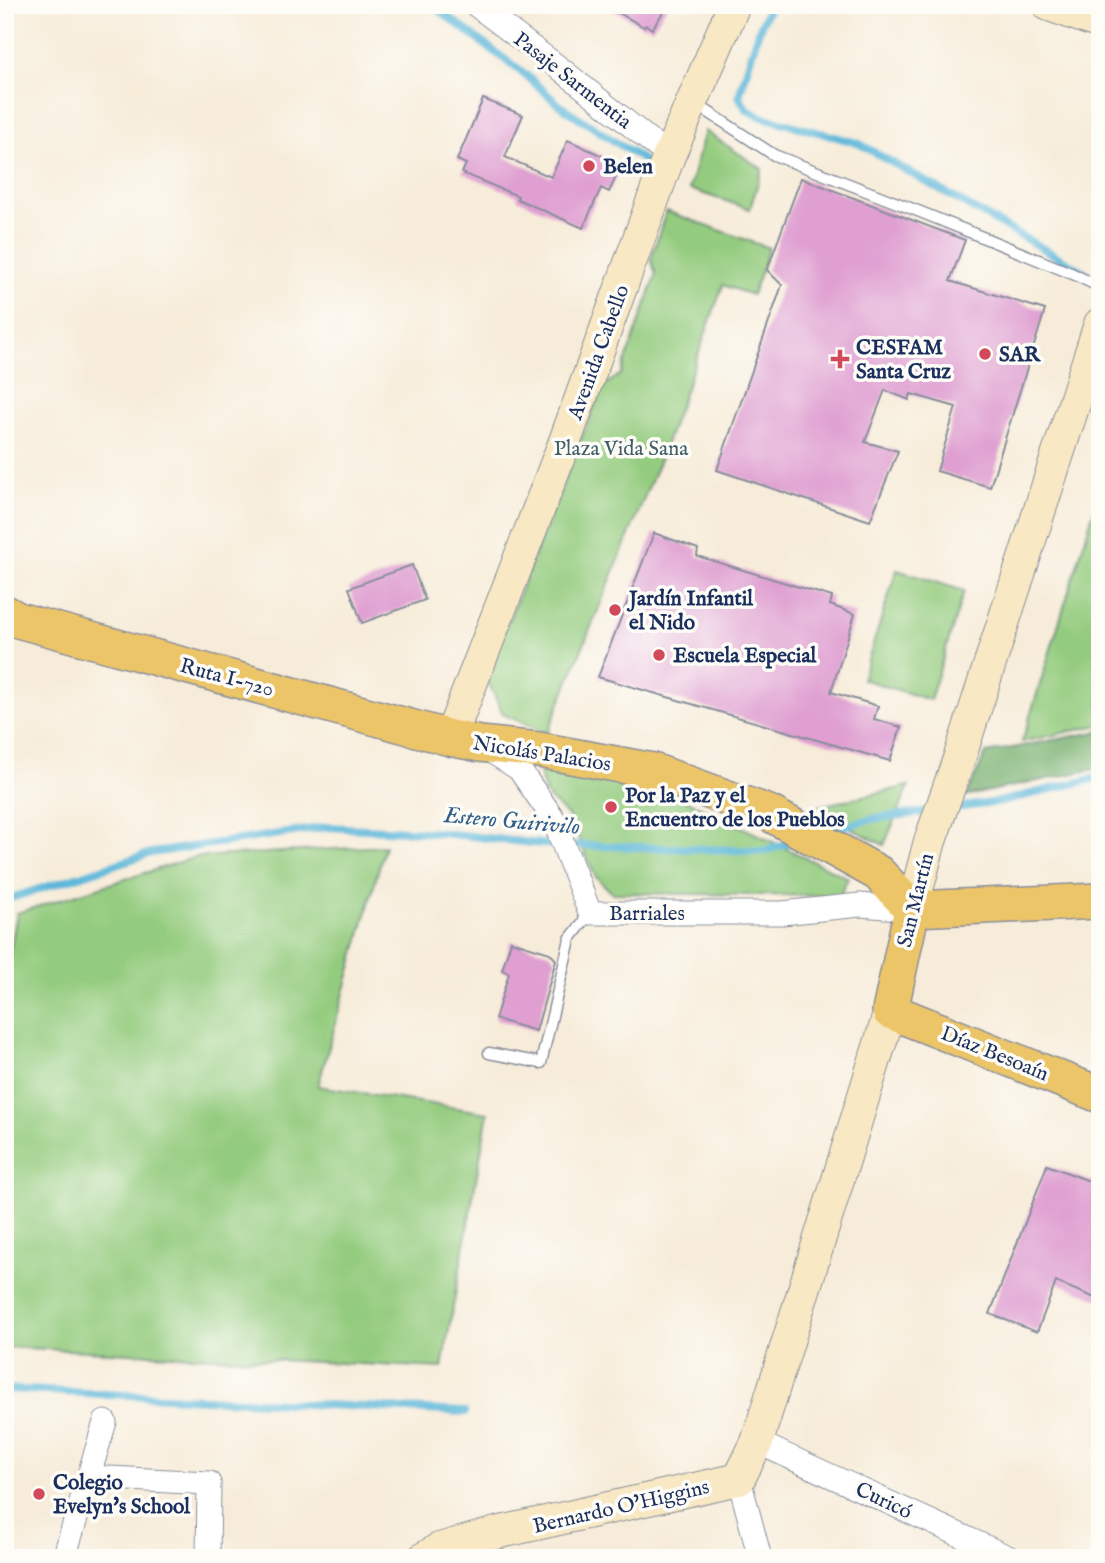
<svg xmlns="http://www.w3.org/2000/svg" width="1105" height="1563" font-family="'IM FELL English',serif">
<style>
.green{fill:#94cc7f;stroke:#587e6e;stroke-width:2}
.forest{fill:#77b06e;stroke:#497066;stroke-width:2}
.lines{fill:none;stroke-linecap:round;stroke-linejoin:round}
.stream{stroke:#5bb7d9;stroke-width:8}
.building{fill:#df9fd1}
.lane-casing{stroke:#898e9c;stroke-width:13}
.street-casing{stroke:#898e9c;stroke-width:25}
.secondary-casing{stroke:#898e9c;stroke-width:34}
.primary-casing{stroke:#898e9c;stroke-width:38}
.lane{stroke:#fff;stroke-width:10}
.street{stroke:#fff;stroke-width:23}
.secondary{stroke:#f8e8c3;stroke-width:32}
.primary{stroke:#edc569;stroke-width:35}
.poi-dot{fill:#d1495b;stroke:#fdfcf7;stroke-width:2.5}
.labels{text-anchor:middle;stroke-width:7;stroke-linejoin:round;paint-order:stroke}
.street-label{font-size:21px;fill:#1b2f5e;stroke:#fdfcf7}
.poi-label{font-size:21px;font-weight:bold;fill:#1b2f5e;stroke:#fdfcf7;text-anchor:start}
.park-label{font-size:21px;fill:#3f5e68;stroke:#fdfcf7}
.water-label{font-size:23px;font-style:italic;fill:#315f89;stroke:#fdfcf7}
</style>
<rect width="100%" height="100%" fill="#fdfcf7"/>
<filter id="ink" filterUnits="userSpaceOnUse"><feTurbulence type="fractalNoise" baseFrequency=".0143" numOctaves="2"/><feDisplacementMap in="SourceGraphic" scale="14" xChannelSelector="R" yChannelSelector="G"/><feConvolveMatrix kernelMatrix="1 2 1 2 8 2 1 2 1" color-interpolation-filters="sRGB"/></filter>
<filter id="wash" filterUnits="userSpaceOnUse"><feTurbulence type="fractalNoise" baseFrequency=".00686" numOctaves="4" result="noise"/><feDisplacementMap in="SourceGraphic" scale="28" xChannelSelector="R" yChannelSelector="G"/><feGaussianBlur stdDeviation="1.57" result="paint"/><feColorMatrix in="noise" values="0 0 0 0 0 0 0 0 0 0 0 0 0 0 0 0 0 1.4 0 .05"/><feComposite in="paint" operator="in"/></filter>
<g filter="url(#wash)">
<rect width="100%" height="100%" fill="#f7ecd9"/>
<path class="green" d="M705 131 762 169 750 209 689 189Z
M666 211 769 248 752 295 723 285 663 452 547 734 503 714 486 677 602 387 621 374 656 275 651 259Z
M1100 491V725L1022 742Z
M897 570 964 591 930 700 862 679Z
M539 772 652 784 848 878 840 896 612 893 595 876 569 817 546 795Z
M909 786 884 845 811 808Z
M385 846 318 1086 488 1113 442 1368 5 1347V980L17 913 196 857Z"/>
<path class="forest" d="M1100 731V768L966 796 986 753Z"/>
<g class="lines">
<path class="stream" d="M432 5 527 76 558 104 643 160
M770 5 759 30 739 96 747 110 762 117 858 143 1084 272
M949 809 999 802 1100 777
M825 832 871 819 932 811
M5 900 151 853 327 827 443 833 541 844 764 851 796 841
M5 1389 465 1412"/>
</g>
<g id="blocks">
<path class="building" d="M605 5H668L652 29 646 25 644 27Z
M483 99 523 115 505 157 551 177 568 140 622 165 609 192 601 188 583 228 517 199 518 196 462 173 466 164 457 160Z
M801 178 965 240 950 281 1045 310 990 487 937 471 956 407 911 394 909 400 885 390 865 442 898 451 870 521 717 470 782 285 767 270Z
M654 533 698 549 697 556 832 597 830 605 855 614 831 692 878 706 874 719 901 727 890 761 598 677Z
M412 565 425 600 362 623 349 588Z
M511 941 550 953 556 960 536 1031 495 1019 509 973 502 970Z
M1047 1165 1100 1185V1300L1056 1282 1037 1332 990 1314Z"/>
</g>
</g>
<g filter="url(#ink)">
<use href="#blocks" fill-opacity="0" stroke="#898e9c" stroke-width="2"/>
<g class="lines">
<defs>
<path id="lane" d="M696 104 774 155 923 213 1073 274 1100 287
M489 1053 541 1063 570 939 590 913"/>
<path id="street" d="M476 5 562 70 669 156
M486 748 519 769 553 818 590 913H782L860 905 912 909
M757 1442 1010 1558
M89 1477 209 1483 208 1558
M739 1479 760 1558
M64 1558 105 1422"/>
<path id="secondary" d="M1049 5 1100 23
M450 738 565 441 669 156 734 5
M912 909 930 841 960 756 1100 324
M424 1558 439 1549 496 1533 739 1479 757 1442 890 1011"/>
<path id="primary" d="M5 613 18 620 450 738 480 744 539 750 653 771 769 813 878 873 912 909 1100 901
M912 909 890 1011 1100 1095"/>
</defs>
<use href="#lane" class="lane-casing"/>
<use href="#street" class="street-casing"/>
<use href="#secondary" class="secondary-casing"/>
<use href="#primary" class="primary-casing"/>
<use href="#lane" class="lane"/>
<use href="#street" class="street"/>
<use href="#secondary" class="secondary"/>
<use href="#primary" class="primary"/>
</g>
</g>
<g class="poi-dot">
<circle cx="589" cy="166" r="7"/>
<circle cx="985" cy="354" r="7"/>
<path d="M836.5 348.5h7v7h7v7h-7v7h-7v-7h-7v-7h7z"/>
<circle cx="615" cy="610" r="7"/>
<circle cx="659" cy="655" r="7"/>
<circle cx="611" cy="807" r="7"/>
<circle cx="39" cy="1494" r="7"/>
</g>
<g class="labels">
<g class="street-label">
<text transform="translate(573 80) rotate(38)" y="7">Pasaje Sarmentia</text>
<text transform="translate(598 352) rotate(-70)" y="7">Avenida Cabello</text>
<text transform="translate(227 677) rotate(15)" y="7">Ruta I-720</text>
<text transform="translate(542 753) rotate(9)" y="7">Nicolás Palacios</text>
<text transform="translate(915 900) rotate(-76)" y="7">San Martín</text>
<text x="647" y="920">Barriales</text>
<text transform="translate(995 1053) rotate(22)" y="7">Díaz Besoaín</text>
<text transform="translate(884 1500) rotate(25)" y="7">Curicó</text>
<text transform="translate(621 1506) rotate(-13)" y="7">Bernardo O'Higgins</text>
</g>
<g class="poi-label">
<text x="603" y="173">Belen</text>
<text x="856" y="354">CESFAM<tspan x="856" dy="24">Santa Cruz</tspan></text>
<text x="999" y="361">SAR</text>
<text x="629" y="605">Jardín Infantil<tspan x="629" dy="24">el Nido</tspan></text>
<text x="673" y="662">Escuela Especial</text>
<text x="625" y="802">Por la Paz y el<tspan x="625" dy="24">Encuentro de los Pueblos</tspan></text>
<text x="53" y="1489">Colegio<tspan x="53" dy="24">Evelyn's School</tspan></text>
</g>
<g class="park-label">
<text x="621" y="455">Plaza Vida Sana</text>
</g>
<g class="water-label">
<text transform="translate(512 820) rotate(5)" y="8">Estero Guirivilo</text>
</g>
</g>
<rect width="1105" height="1563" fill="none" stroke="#fdfcf7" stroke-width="28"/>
</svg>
